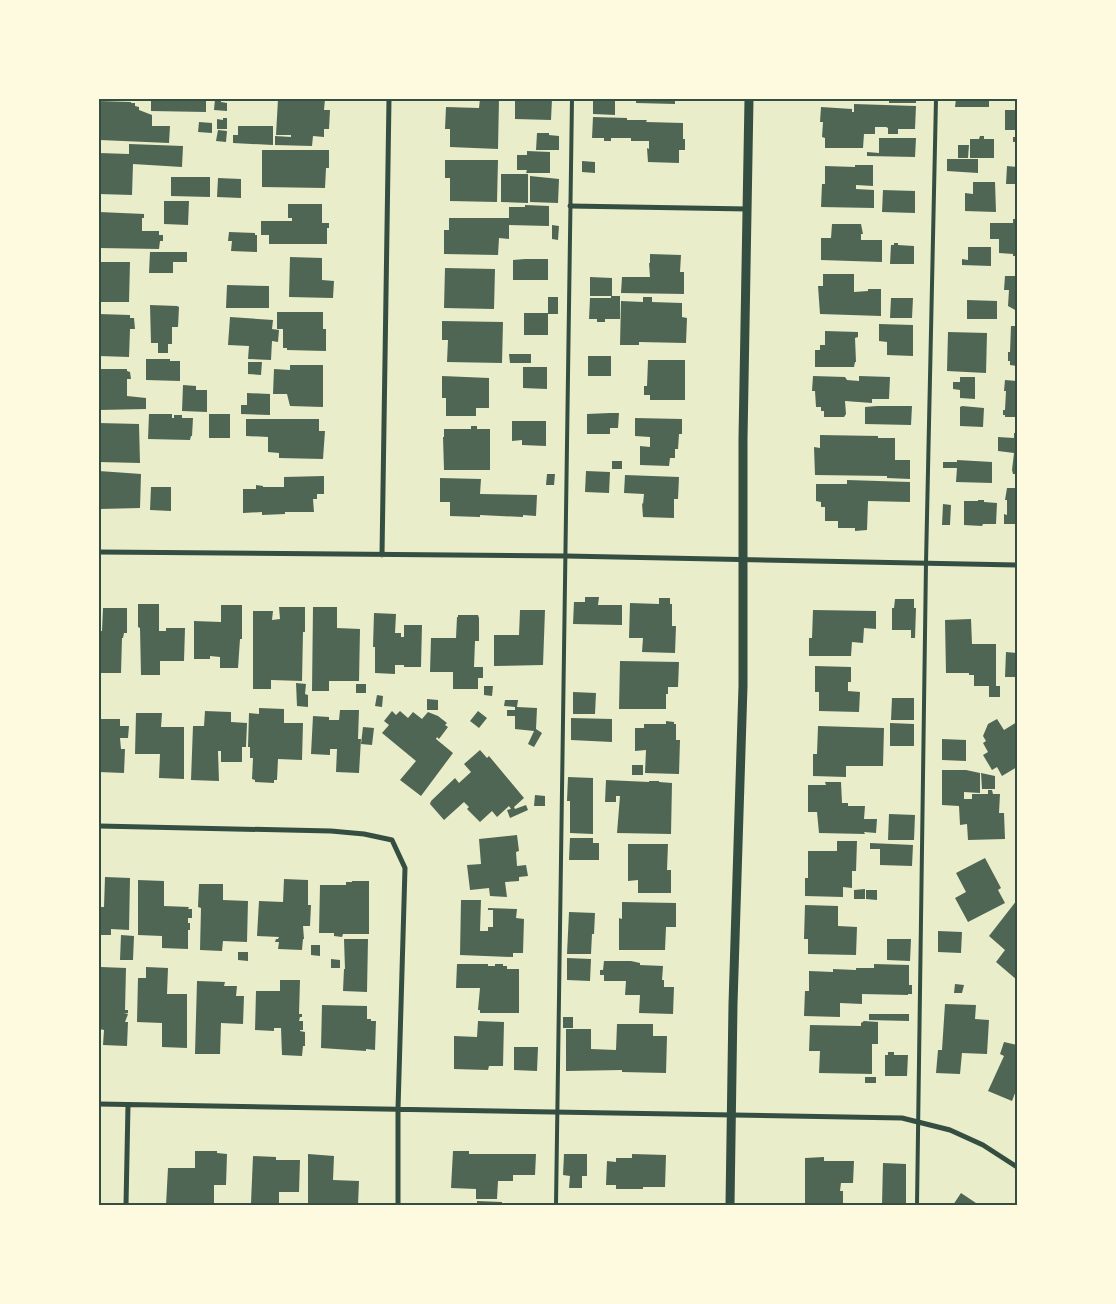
<svg xmlns="http://www.w3.org/2000/svg" width="1116" height="1304" font-family="Signika,sans-serif">
<style>
.building{fill:#4f6655}
.lines{fill:none;stroke-linecap:round;stroke-linejoin:round}
.service{stroke:#344e41;stroke-width:4}
.minor{stroke:#344e41;stroke-width:5}
.tertiary{stroke:#344e41;stroke-width:9}
.neatline{fill:none;stroke:#344e41;stroke-width:2}
</style>
<rect width="100%" height="100%" fill="#e9edc9"/>
<path class="building" d="M151 99H206V112L151 111Z
M215 99H221V102L227 103V111L214 110Z
M278 99H325L324 110H330L329 129H324V137L313 136 312 146 275 145V136L291 137V135H276Z
M480 99H499L498 149 450 147V129H445L446 107 479 108Z
M515 99H552L551 120 515 119Z
M593 99H615V115L593 114Z
M636 99H675V104L636 103Z
M889 99H916V103H889Z
M956 99H989V107H955Z
M99 101 131 102V103H135V106L139 107V110L152 115V126H170L169 143 100 140Z
M854 104 916 106 915 129H898V134H888V128L886 127H875V134H864L863 148H825V138L822 137 823 122H820L821 107 852 109V112H854Z
M1005 110H1017V146H1015V142H1013V137H1015V130H1005Z
M593 117 627 118V120H647L646 122 683 123V139H685V150H679V163L648 162 647 148 649 149V141H631V138H611V141H604V138H592Z
M223 118H227V129H217V119L223 120Z
M199 122 212 123V133L198 132Z
M238 126H273V145L233 143V135H238Z
M218 130 227 131 226 142 216 141Z
M537 133H549V135L559 136V150H536Z
M980 136H984V139H994V158H970V139H979Z
M879 138H916L915 157 867 156V152L879 153Z
M129 144 183 146 182 167 133 164 132 195 99 194 100 172H99V153L129 154Z
M958 145H969L968 158H958Z
M262 150H329V168H326L325 188 262 187Z
M527 151 550 152V173H526L527 170H517V155H527Z
M947 159H978V173L947 171Z
M445 160H498L497 202 450 201V178H445Z
M582 161 595 162V173L582 172Z
M855 165H873V186L856 185V189L874 190V208L821 207 822 184H825V166L855 167Z
M1007 166 1017 167V184H1006Z
M501 174H528V203L501 202Z
M530 176 559 179 558 203 530 202Z
M171 177H210V197L171 196Z
M218 178 241 179V198L217 197Z
M973 182H995L996 212 965 211V193L973 194Z
M883 190 915 191V213L882 212Z
M164 201H189L188 225 164 224Z
M288 204H322V223H329V228H327V244H269V235H261V221H292V218H288Z
M525 205 549 206V226L509 225V239L499 238 498 255 444 254V230H449V218H509V207H525Z
M99 212 144 214V218H142V231H159V235H163V241H160L159 249 99 248Z
M1013 219H1017V256H1013V254L999 253V239H990V223H1013Z
M832 224H861L863 234H861V240H882V262L821 260V238H831Z
M552 225 559 226 558 240 552 239Z
M229 232 255 233V235H257V252L231 251 232 241H228Z
M894 243H898V245L914 246V264H890L891 245H894Z
M968 247H991V266L962 265V259L968 260Z
M150 252H187V262H173V273H149Z
M650 254 681 255 680 272H684V294L621 293 622 277H650L649 263H650Z
M290 257 322 258V280L334 281 333 298 289 297Z
M525 259H548V280H513V260Z
M99 262H130L129 302H99Z
M445 268 495 269 494 309 444 308Z
M823 274H854V292L868 291V289H881V316L820 314 818 286H823Z
M1005 276H1017V311L1008 306 1009 290H1004Z
M590 277 612 278V296H590Z
M227 285 269 286V308H226Z
M611 296H620V319H605V322H597V319H589L590 298H611Z
M548 297H558V314H548V335H524V313H548Z
M643 297H652V302L682 303V317L687 318 686 343 639 342V345H620L621 301 643 302Z
M891 298H913L912 318H890Z
M967 300 997 301V319H967Z
M150 305 177 306 179 307 178 327H172V344H168V353H158V343H151Z
M277 312H323V329H326V351L287 350V348H283V329H277Z
M99 314 130 315V318H134L135 329H130L129 357 99 356Z
M230 317 273 320 272 329 279 330 278 342 272 341 271 360 248 359 249 346 228 345Z
M442 321 503 322 502 363 447 362 448 340H442Z
M879 324 913 325V356L887 355V342L879 341Z
M1011 326H1017V366L1010 365V361H1008V352H1010Z
M825 331 858 332V337L855 338 856 362H855L854 367H815V350H820V345H825Z
M948 332 987 333 986 373 947 371Z
M509 354H531V363H510Z
M588 356H611V376H588Z
M146 359H170V361H180V381L146 380Z
M648 360H685V400H650V395H644V386H647Z
M248 362H262L261 375 248 374Z
M290 365H323V407L290 406 287 394H273L274 369 290 370Z
M523 367H547V389L523 388Z
M99 369H127V371L130 372 131 379H127V396L146 398V409L99 410Z
M442 376 489 378V408H476V416H446V398H442Z
M813 376 845 377 847 380 859 381V376L890 377 889 399H872V403L845 401 846 414 844 417H824V411H821V407H816L815 391H812Z
M960 377H975V399L960 398V390L953 389V382H960Z
M1005 380 1017 381V417H1005V415H1003V410H1005L1006 391H1004Z
M183 385 196 386V390H207V412L182 411Z
M247 393 270 394V415L241 414V405H247Z
M877 406H912L911 425 865 424V407Z
M962 406 984 408 983 427 960 426V407Z
M610 413H619L618 428H610V434H587V414Z
M149 414H172V418H174V415H182V418H193L192 436H191L190 440 148 439Z
M209 414H230V438H209Z
M635 418 682 419V434H679L678 449H675V458H670L669 466 640 465V446L650 447V437L635 436Z
M246 419H319V431H325L323 459 279 458V453L268 452V437L246 436Z
M512 421H546V446L522 445V440L512 441Z
M99 423 139 424 140 463 99 462Z
M471 426H477V429H490V470H444L443 437H444V429H471Z
M1014 433H1017V474H1013L1012 470 1014 453 998 451V437L1014 438Z
M820 435 878 436V438H895V460H910V479L887 478V476L815 475 814 447 820 448Z
M957 460 992 462V483L956 482 957 468H943V462H957Z
M612 461H622V469H612Z
M99 471 141 474 140 508 100 509Z
M586 471 610 472 609 493 585 492Z
M547 474H555L554 485H546Z
M625 475 679 477 678 499H674V518L643 517 642 503 643 504 644 494 624 493Z
M324 476V494H317V499H313L314 512H285V514L262 515V512L243 513V489H256V485L263 486V487H284V477Z
M440 478 481 479 480 494 537 495 536 516 523 515V517L480 515V517L450 516V502H440Z
M847 480 910 482V502L868 501 867 530 855 531V528H838V521H825V507H821V502L816 501V484H847Z
M151 487H171V511L150 510Z
M1007 488H1017V524H1004V514L1007 515V500H1005Z
M978 500H984V502L997 503 996 524H983L982 526 964 525V501H978Z
M943 504 951 505 950 525H942Z
M585 597H599L598 605H622V625L573 624 574 602H585Z
M659 598H670V604H672V626H676L675 653 642 652 643 638H629L630 603 659 604Z
M895 599H914V608H916L915 638H911V630H892V608H894Z
M138 604H159V631H166V628H185L184 661H160V675H141L140 628 138 627Z
M221 605H242V639H240L238 668H220V657L210 656V659H194V621L221 622Z
M279 607H305V632H303L302 681 271 680V689H253V611H273L272 620 280 619Z
M313 607H337V628L360 629 359 681H329V691H312Z
M103 608H127V633H124L123 638H122L121 673H100L99 631H102Z
M520 610H545L543 665 494 666V635H519Z
M813 610 876 611V629L864 628 863 643 852 642 851 656H809V638H812Z
M374 613 396 614 395 633H401V637H404V625H422L421 667H404V665H395V674L375 673V647H373Z
M458 615H478L479 618V641H475L474 667H483V678H478V689H453V672H430L431 638H456L457 617H458Z
M971 619 972 644H996V686H1000V697H989V686H974V675H969V673H946L945 620Z
M1006 652 1017 653V677H1005Z
M620 661 679 662 678 687H668V694H666V709H619Z
M815 666 851 667V682H848V691L860 692 859 712 819 711V692H815Z
M296 683 306 684 305 694 308 695V707L297 706Z
M356 684H366V693H356Z
M484 686H493L492 696 484 695Z
M573 692 596 693 595 714H573Z
M377 695 383 696 382 707 375 706Z
M892 698H914V720H891Z
M427 699 438 700V710H427Z
M505 700H518L517 707 537 708 536 729 542 733 534 747 528 744 534 731 515 729V716H507V710H515V707L504 706Z
M259 708 284 709V723H303L302 760 278 759 277 780H274V783L255 782V780L252 779 253 758H250V747H248L249 713 259 714Z
M340 710H359L358 739H361L359 773 336 772 337 749H330V755L311 754 313 716 329 717V720H339Z
M205 711 231 712V722L247 723 246 747H242V762H221V751H218L219 781 191 780 193 726H204Z
M392 711 396 715 400 711 408 718 413 712 422 719 428 712 438 716 447 723 445 725 448 727 439 739 437 737 436 739 453 753 421 796 400 780 416 761 382 733 389 725 384 721Z
M478 711 487 718 479 728 470 721Z
M136 713H162L161 727H184V779L159 778 160 754H135Z
M571 718 612 719V742L571 740Z
M99 719H120V726H129L128 738H120L121 749H125L124 773 99 772Z
M997 719 1004 730 1017 722V767L1002 776 997 767 992 770 983 755 988 752 983 743 986 741 983 736 988 724Z
M666 721 674 722V724H676V740H680L679 774 645 773 646 750 635 751V728H644V724H666Z
M890 723 914 724V746H890Z
M818 726 884 728 883 766H846V777L813 776V754H817Z
M363 727 374 728 372 745 361 744Z
M942 739 966 740V761L942 760Z
M480 750 487 758 489 756 524 798 514 807 515 809 526 805 528 810 510 818 507 810 511 809 509 806 497 817 492 811 480 822 467 809 469 807 464 802 444 820 430 804 431 801 455 778 459 783 471 772 464 764Z
M632 765H643V775H632Z
M942 770H966L980 773V793L964 792V799H972V794H988V790H992L993 794H1000L999 813H1004L1005 839 968 840 967 824 960 825 959 806 942 805Z
M981 773 995 776V789H982Z
M568 777 593 778V834L570 833V801H567Z
M606 780 649 782V781H659V782L672 783 671 834 617 833 620 796H616V802H605Z
M825 782H841L842 803H848V806H865L864 819H877L876 833 864 832 865 834 819 833 817 812H808V785H826Z
M535 795 545 796V806H534Z
M889 814 915 815 914 840H888Z
M517 835 519 851 516 852 517 866 526 865 528 876 519 877V881L505 882 507 897 490 896 489 888 470 890 467 865 481 864 479 839Z
M570 838H593V843H599V860H569Z
M837 841H857L856 871H852V888L843 887V897L805 896V878H808V851H837Z
M870 843 913 845 912 866 880 865V849H870Z
M628 844H668L667 870H671V893H638V880L628 881Z
M985 858 1001 888 998 890 1005 903 968 922 955 898 966 892 956 873Z
M105 877 130 878 129 930 111 929V935H99V907H104Z
M284 879 308 880V905H311L310 926H303L304 939H303L302 950 278 949 279 942H275L276 939H278L279 937 257 936 259 901 283 902Z
M138 880 164 881V906L189 907 188 909H192V918H188V923H190V930H188V949L162 948V936L138 935Z
M352 881H369V934H343L342 937 334 936V933H319L320 885H346V882H352Z
M199 884H223V900L248 901 247 942 223 941 222 951 200 950 201 908 198 907Z
M865 889V899H854V890Z
M866 890H877V900L866 899Z
M461 900H481L480 931H488V927H493V910H488V908L517 909 516 918 524 919 523 953H513V957L460 955Z
M1017 900V980L996 962 1005 950 989 936Z
M622 902 676 903V927H666L665 950H619V918L622 919Z
M805 905 838 906V926L857 927 856 955 808 954V939H804Z
M569 912 595 913 594 934H592L591 954H567Z
M938 931 962 932 961 953 938 952Z
M121 935 134 936 133 960H120Z
M344 939H368L367 992 343 991 344 969H345Z
M887 939H911L910 961 887 960Z
M311 945H320V956L311 955Z
M238 952H248V961L238 960Z
M567 958 591 959 590 981 567 980Z
M331 959 340 960V968H331Z
M604 961H631L640 963V965L663 966 662 980H664V987H674L673 1014 639 1013 640 995H625L626 981H604V975H600V970H603Z
M457 964H488V966H495V964H503V966H507V969H519V1013H480V1010H478L480 988H456Z
M874 964 909 965V985H912V994H908V995L862 994V1004L840 1003V1017L804 1016 805 991H809V971L833 972V969L856 970V968H874Z
M101 967 126 968 125 1010H128V1013L124 1014H128L125 1022H128L127 1046 103 1045 104 1030 99 1029V976H101Z
M146 967 168 968 167 994H187V1048L162 1047V1023L137 1022 138 978H146Z
M280 980H300L299 1014H302V1017H300L299 1021H303V1030H300V1031L305 1032V1046H303L302 1056 282 1055 281 1028H274V1031L255 1030 256 991H280Z
M197 981 225 982 224 986H237L236 996H244L243 1024 221 1023 220 1054H195Z
M955 984 964 985 962 993H954Z
M945 1004 976 1005 975 1019 989 1020 987 1054 962 1053 960 1074 936 1073 938 1050H942Z
M322 1005 367 1006V1019H371V1021H376L375 1050 366 1049V1051L321 1048Z
M869 1014H909V1021L869 1020Z
M563 1017H573V1028H563Z
M478 1021 504 1022 503 1066H489L488 1070 454 1069V1036L477 1037Z
M864 1021 878 1022V1044H872V1074L819 1073 820 1051H809L810 1025 861 1026V1023Z
M617 1024H653V1036H667L666 1073 622 1072V1070L566 1071V1029H591V1049L616 1050Z
M1004 1042 1017 1045V1088L1012 1101 988 1091 1004 1056 1000 1054Z
M514 1047H538L537 1071 514 1070Z
M888 1052H894V1055H908L907 1076H885V1055H888Z
M865 1077H876V1083H865Z
M195 1151H217V1153L227 1154 226 1185H214V1203H186V1205H166L168 1168H195Z
M453 1151H469V1154H536L535 1175H513V1181H498L497 1199H476V1189L451 1188Z
M308 1154 334 1156 333 1180 359 1181 358 1205H308Z
M564 1154H587V1176H582V1188H569L570 1176 563 1175Z
M632 1154 666 1155 665 1187H643V1189H616V1185H606L607 1161 616 1162V1158H632Z
M253 1156 276 1157V1160H300L299 1192H279V1203H251Z
M824 1157V1161H854L853 1183H841L840 1191H843V1205H805V1158Z
M883 1163 906 1164V1205H882Z
M961 1193 979 1205H953Z
M477 1201 502 1202V1205H477Z"/>
<g class="lines">
<path class="service" d="M556 1205 572 99
M917 1205 926 563 936 99"/>
<path class="minor" d="M570 206 748 209
M99 552 566 556 1017 565
M382 555 389 99
M99 826 331 831 364 834 392 840 405 868 398 1109V1205
M99 1104 902 1118 950 1130 983 1145 1017 1167
M126 1205 128 1105"/>
<path class="tertiary" d="M730 1205 733 1004 743 686V439L749 99"/>
</g>
<rect width="1116" height="1304" fill="none" stroke="#fefae0" stroke-width="200"/>
<rect x="100" y="100" width="916" height="1104" class="neatline"/>
</svg>
